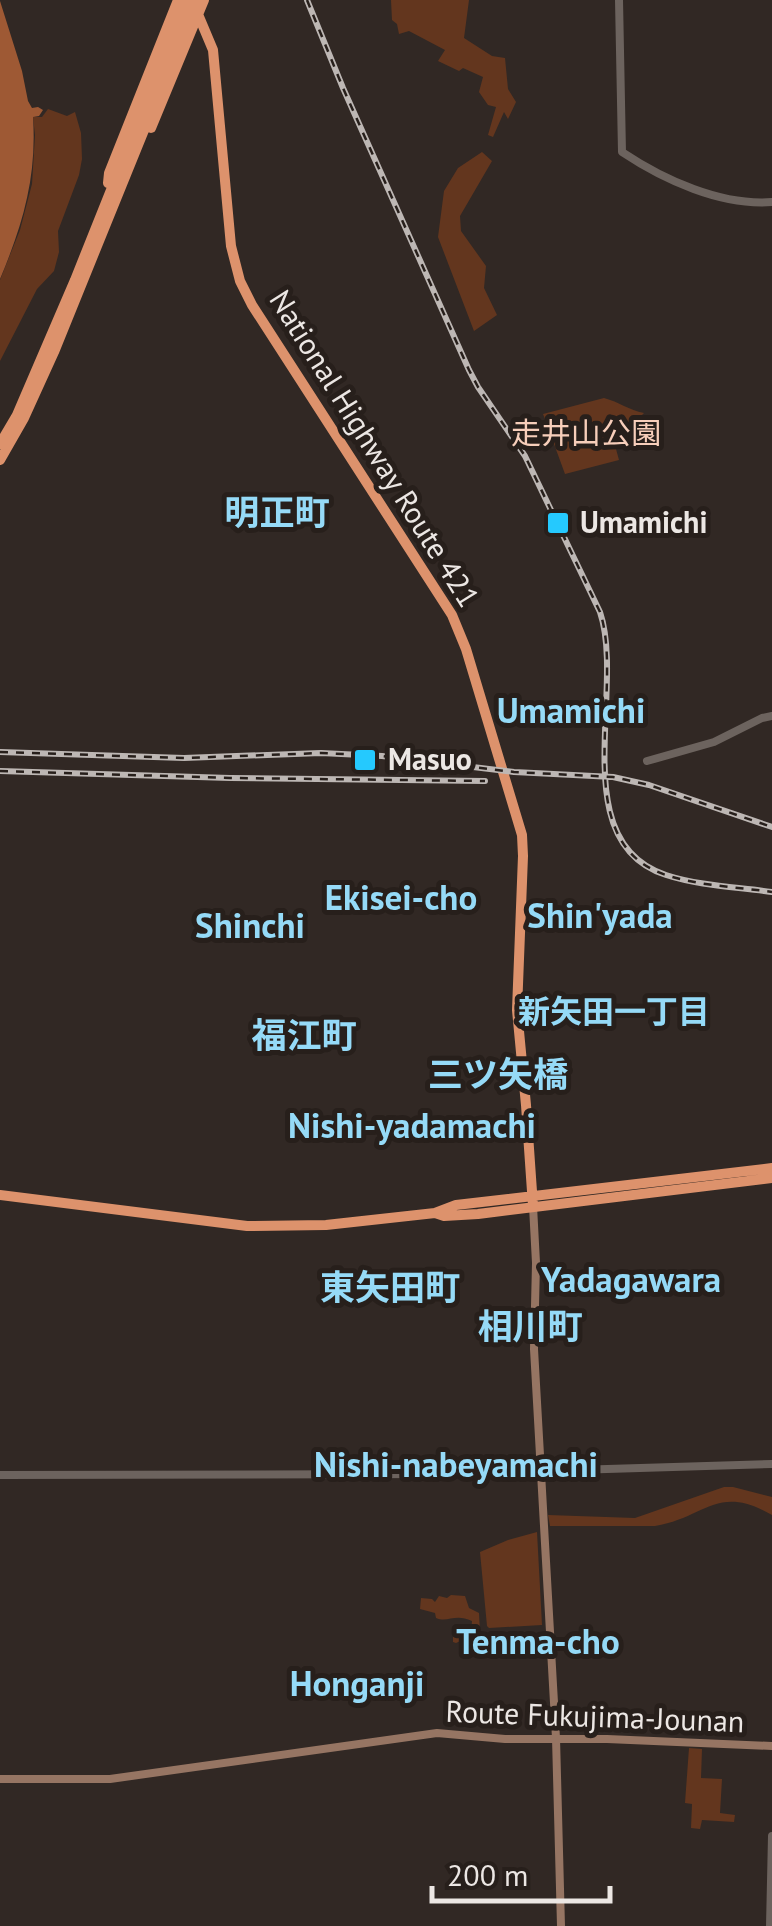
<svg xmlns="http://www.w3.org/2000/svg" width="772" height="1926" font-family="'PT Sans','Noto Sans JP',sans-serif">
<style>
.green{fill:#63361e}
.water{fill:#9e5934}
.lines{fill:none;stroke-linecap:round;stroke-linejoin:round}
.tertiary{stroke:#6c635e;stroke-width:8}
.secondary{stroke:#967563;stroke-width:8}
.trunk{stroke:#dd926c;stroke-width:10}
.rail-casing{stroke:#bdb7b4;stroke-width:6}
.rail{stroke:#271f1b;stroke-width:2.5;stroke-dasharray:8;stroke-linecap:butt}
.poi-dot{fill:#25c9fe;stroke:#271f1b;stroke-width:4}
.labels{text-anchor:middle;stroke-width:10;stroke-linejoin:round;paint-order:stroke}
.park-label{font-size:30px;fill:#f7ceba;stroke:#271f1b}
.street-label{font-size:30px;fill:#ece7e4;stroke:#271f1b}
.poi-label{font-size:30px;font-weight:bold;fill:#ece7e4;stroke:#271f1b;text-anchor:start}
.neighbourhood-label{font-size:32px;font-weight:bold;fill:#95daf7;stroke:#271f1b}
.quarter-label{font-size:35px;font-weight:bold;fill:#95daf7;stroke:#271f1b}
</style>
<rect width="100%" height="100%" fill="#312824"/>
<path class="green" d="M391 0H469L464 38 492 56 505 58 508 89 516 102 508 119 504 112 493 137 488 135 496 107 488 105 479 92 483 77 463 68 459 71 438 61 445 50 409 31 399 34 397 24 392 20Z
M48 109 67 116 75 112 81 133 82 159 79 175 58 231 59 252 54 271 37 289 0 361V280L20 230 32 184 35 135 33 117H42Z
M482 152 492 161 460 216 461 231 486 266 484 288 497 315 474 331 438 237 444 191 458 168Z
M604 398C619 402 629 410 644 413L636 421 643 440 616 449 619 460 565 474 543 414Z
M724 1487H733L772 1497V1515C717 1483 705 1518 655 1526H550L548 1515 635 1518Z
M537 1532 542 1625 489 1628 487 1626 480 1552 508 1540Z
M451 1595 465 1596 469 1608 479 1613 480 1632 456 1643 453 1642V1637L471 1634 472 1621C455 1613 448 1623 436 1618L435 1613 420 1609 421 1598 432 1599 435 1602 439 1596 447 1598Z
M689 1748 702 1749 701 1778 722 1779 720 1813 735 1815 734 1822 702 1820 700 1829 691 1828 692 1804 685 1803Z"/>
<path class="water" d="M0 1 22 71 28 101 32 108 38 107 43 110 39 116 33 117C37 177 23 224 0 279Z"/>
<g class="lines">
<path class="tertiary" d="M619 0 622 152C664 180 721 206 772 202
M647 761 714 742 762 718 772 716
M0 1475 442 1474 772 1464
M770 1926 772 1836"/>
<path class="secondary" d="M533 1206 536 1263 534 1349 556 1738 561 1926
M0 1779H110L437 1733 505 1739H607L772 1746"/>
<path class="trunk" d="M192 0 213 50 231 246 240 281 252 305 452 615 466 649 522 835 523 856 517 1010 526 1105 533 1206
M151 128 204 0
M108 183 109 173 178 0
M0 444 17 415 75 280 187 0
M0 460 24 418 54 352 196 2
M0 1195 247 1226 326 1225 435 1213 456 1205 772 1168
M435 1213 444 1216 478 1214 772 1178"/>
<defs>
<path id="rail" d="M307 0 343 88 469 370 478 387 525 456 600 612C626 689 564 842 666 875 700 886 737 887 772 892
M0 752 184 758 321 753 382 756 514 772 613 777 649 785 772 827
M0 771 230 778 485 781"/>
</defs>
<use href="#rail" class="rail-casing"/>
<use href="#rail" class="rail"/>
</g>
<g class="poi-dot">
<rect x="546" y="511" width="24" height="24" rx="5"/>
<rect x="353" y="748" width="24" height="24" rx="5"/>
</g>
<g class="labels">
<g class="park-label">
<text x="586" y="444">走井山公園</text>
</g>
<g class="street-label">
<text transform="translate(374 449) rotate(58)" y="10">National Highway Route 421</text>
<text transform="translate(595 1717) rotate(2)" y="10">Route Fukujima-Jounan</text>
</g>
<g class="poi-label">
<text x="580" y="533">Umamichi</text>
<text x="388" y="770">Masuo</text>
</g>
<g class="neighbourhood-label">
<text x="614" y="1023">新矢田一丁目</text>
</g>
<g class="quarter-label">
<text x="277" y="525">明正町</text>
<text x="571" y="723">Umamichi</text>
<text x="401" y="910">Ekisei-cho</text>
<text x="600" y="928">Shin'yada</text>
<text x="250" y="938">Shinchi</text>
<text x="304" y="1048">福江町</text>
<text x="498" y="1087">三ツ矢橋</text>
<text x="412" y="1138">Nishi-yadamachi</text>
<text x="631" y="1292">Yadagawara</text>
<text x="390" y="1300">東矢田町</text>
<text x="530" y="1339">相川町</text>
<text x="456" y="1477">Nishi-nabeyamachi</text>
<text x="538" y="1654">Tenma-cho</text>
<text x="357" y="1696">Honganji</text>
</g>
</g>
<path d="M432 1886v15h178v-15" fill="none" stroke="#ece7e4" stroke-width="5"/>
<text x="447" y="1886" font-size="30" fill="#ece7e4" stroke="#271f1b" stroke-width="8" paint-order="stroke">200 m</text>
</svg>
